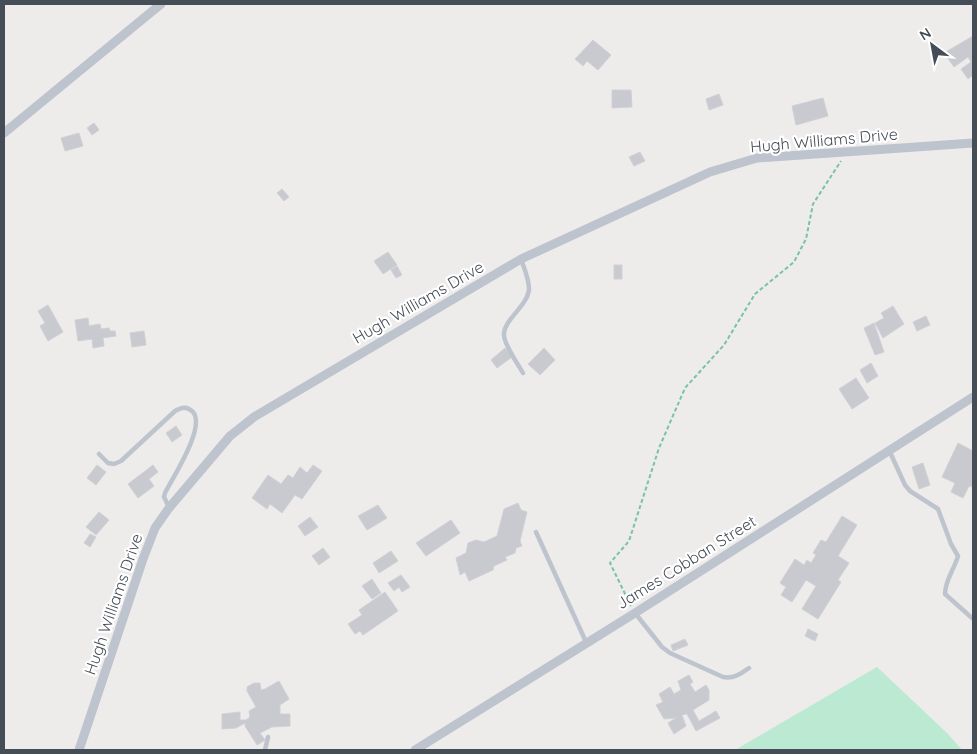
<svg xmlns="http://www.w3.org/2000/svg" width="977" height="754" font-family="Quicksand,sans-serif">
<style>
.green{fill:#bce9d1}
.building{fill:#c8cad0;stroke:#d0d1d7}
.lines{fill:none;stroke-linecap:round;stroke-linejoin:round}
.path{stroke:#77c4a5;stroke-width:2;stroke-dasharray:4 2.5;stroke-linecap:butt}
.service{stroke:#bdc4cd;stroke-width:4.5}
.minor{stroke:#bdc4cd;stroke-width:9}
.labels{text-anchor:middle;stroke-width:4.5;stroke-linejoin:round;paint-order:stroke}
.street-label{font-size:16px;fill:#454d57;stroke:#fff}
</style>
<rect width="100%" height="100%" fill="#eeebeb"/>
<path class="green" d="M877 667 947 733 962 750H735Z"/>
<path class="building" d="M973 36V75L968 79 961 69 971 62 968 57 954 67 944 53Z
M593 40 611 55 598 70 587 61 583 66 575 59Z
M612 90H631L632 107 612 108Z
M719 94 723 105 709 110 706 99Z
M823 98 828 116 796 125 792 106Z
M94 123 99 130 92 135 87 128Z
M79 133 83 146 65 151 61 138Z
M640 152 645 161 634 166 629 157Z
M282 189 289 197 284 201 277 193Z
M388 252 397 265 383 274 374 261Z
M614 265H622V279H614Z
M397 266 402 275 396 278 391 270Z
M48 305 63 332 48 341 40 326 45 323 38 311Z
M893 306 904 324 883 338 875 323 884 318 881 313Z
M926 316 930 325 917 331 913 322Z
M88 318 89 326 100 324 101 329 109 328 110 331H115L116 336 103 338 104 346 93 348 92 339 78 341 75 320Z
M874 323 884 352 875 355 864 328Z
M144 331 146 345 132 347 130 333Z
M505 348 512 357 497 368 491 360Z
M544 348 555 360 540 375 528 364Z
M871 363 878 376 867 383 860 370Z
M856 378 869 398 852 409 839 389Z
M176 426 182 435 172 442 166 433Z
M958 443 973 451V487L969 486 963 498 951 492 955 483 942 477Z
M923 463 930 485 919 489 912 467Z
M97 465 106 472 96 485 87 478Z
M153 465 158 472 149 479 154 486 138 498 128 484Z
M313 465 322 471 302 499 295 495 282 513 270 504 267 509 252 498 268 475 281 484 288 475 293 478 300 467 307 473Z
M518 503 521 510 527 512 520 541 522 546 516 548 515 553 505 557 507 560 494 566 493 570 469 581 465 572 460 575 456 558 466 553 468 543 476 540 484 542 497 536 504 509Z
M378 505 387 518 367 530 358 516Z
M99 512 109 520 96 535 86 527Z
M842 516 857 525 838 556 849 563 838 580 841 582 818 619 802 609 816 586 806 580 792 602 781 595 786 587 780 583 795 559 804 565 807 560 811 563 816 555 813 553 821 540 826 542Z
M310 517 318 527 305 536 298 526Z
M451 520 460 533 426 556 416 543Z
M90 534 96 537 90 547 84 543Z
M323 548 330 557 319 565 312 556Z
M391 551 398 561 379 573 373 563Z
M401 575 410 587 402 592 399 587 394 591 388 583Z
M372 579 381 593 372 599 362 586Z
M385 592 398 611 363 635 360 631 355 634 348 624 362 615 359 610Z
M808 629 818 634 815 641 805 636Z
M685 639 688 645 673 651 671 645Z
M689 675 693 682 690 684 695 692 706 685 709 690V700L693 710 699 721 716 711 720 718 696 731 687 714 682 715 686 726 674 734 668 723 676 718 664 719 656 705 663 702 659 694 670 687 674 694 681 690 678 681Z
M279 681 289 699 280 705V714H290V726L272 727 260 733 265 740 257 745 245 726V723L236 728 222 729V714L240 712V720H246L250 717 249 711 256 707 247 691V687L254 683H260L261 690 265 689Z"/>
<g class="lines">
<path class="path" d="M631 606 610 563 629 541 659 448 685 388 724 345 755 294 794 262 806 239 813 204 841 161"/>
<path class="service" d="M521 259C524 268 529 279 529 289 528 306 503 320 504 335 504 345 518 364 523 373
M889 450 905 485 910 491 938 509 951 544 958 556C954 570 945 580 945 594L972 618
M99 454 108 463 114 464 121 461 175 411C182 407 187 406 193 412 206 427 173 477 165 493L164 497 169 507
M536 532 586 642
M635 613 662 647 670 653 723 677C734 679 740 674 749 668
M265 750 268 737"/>
<path class="minor" d="M4 133 161 4
M79 750 143 559 155 528 169 508 230 436 254 417 521 259 710 172 757 158 973 143
M415 750 635 613 973 397"/>
</g>
<g class="labels">
<g class="street-label">
<text transform="translate(824 140) rotate(-5)" y="6">Hugh Williams Drive</text>
<text transform="translate(418 302) rotate(-30)" y="6">Hugh Williams Drive</text>
<text transform="translate(686 562) rotate(-32)" y="6">James Cobban Street</text>
<text transform="translate(113 604) rotate(-71)" y="6">Hugh Williams Drive</text>
</g>
</g>
<rect width="977" height="754" fill="none" stroke="#454d57" stroke-width="10"/>
<g transform="translate(932 45) rotate(328)" stroke="#ffffff" stroke-width="4" paint-order="stroke">
<path d="M0-4L9 19L0 12L-9 19Z" fill="#454d57"/>
<text y="-8" font-size="14" font-weight="bold" text-anchor="middle" fill="#454d57">N</text>
</g>
</svg>
